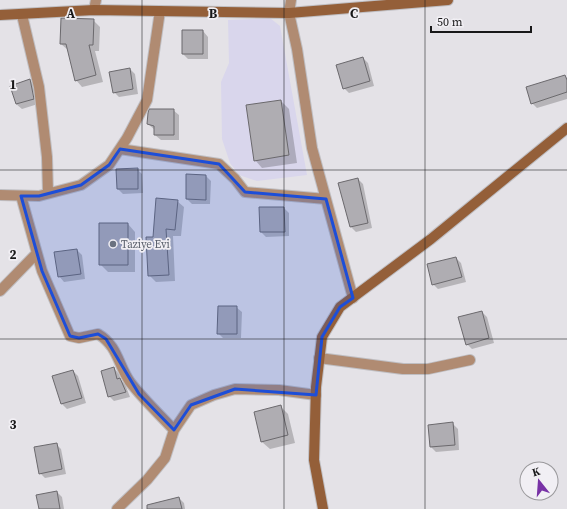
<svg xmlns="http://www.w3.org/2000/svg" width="567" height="509" font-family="'Source Serif 4',serif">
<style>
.education{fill:#d9d6ec}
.shadow{fill:#0003}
.building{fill:#afadb2;stroke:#6b696d}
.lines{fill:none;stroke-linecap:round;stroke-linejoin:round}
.street-casing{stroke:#bfbec2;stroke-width:12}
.secondary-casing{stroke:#bfbec2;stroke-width:12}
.street{stroke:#b08b72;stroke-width:10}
.secondary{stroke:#945f39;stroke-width:10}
.marked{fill:#1d4ed8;fill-opacity:0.2;stroke:#1d4ed8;stroke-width:3;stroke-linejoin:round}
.grid{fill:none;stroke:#181819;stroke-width:1;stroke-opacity:0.55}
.worship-dot{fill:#6b7280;stroke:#f1eff4;stroke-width:1.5}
.labels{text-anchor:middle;stroke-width:3.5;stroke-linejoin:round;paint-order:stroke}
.worship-label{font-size:11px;fill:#5b616d;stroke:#f1eff4;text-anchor:start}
.grid-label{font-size:13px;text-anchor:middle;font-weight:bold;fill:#181819;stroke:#f1eff4;stroke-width:3.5;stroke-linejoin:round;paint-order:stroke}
</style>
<rect width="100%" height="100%" fill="#e4e2e7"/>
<path class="education" d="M270 18 280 26 307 175 257 181 239 175 230 163 222 139 221 82 229 63 228 20Z"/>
<path class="shadow" d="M93 20 100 27 99 51H95L103 82 82 87 76 80 68 50 61 44Z
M183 31H203L208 37V59H188L183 54Z
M363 58 368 63 374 86 349 93 344 88Z
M130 69 135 74 138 94 119 97 114 92Z
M565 76 567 78V99L537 108 532 103Z
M30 80 35 85 38 104 22 109 16 104Z
M281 101 289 109 297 163 262 168 255 160Z
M173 110 179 115V140H161L155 135V130L148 124Z
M137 169 142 174 143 193 123 194 118 189Z
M187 175 206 176 211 181 210 204H192L187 199Z
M358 179 363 184 372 228 356 232 351 227Z
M177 201 184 207 181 236H173L175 281 156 282 149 275 154 237Z
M284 208 289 213V236L266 237 261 232Z
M128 224 135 232V272H108L100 264Z
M77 250 82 255 85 279 64 282 59 276Z
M456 258 461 263 466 282 438 289 433 284Z
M236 307 242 312 241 338H223L218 333Z
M482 312 487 317 494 343 472 349 467 344Z
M114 368 119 374 121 380 125 384 130 397 114 401 109 396Z
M73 371 78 376 86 403 67 409 62 404Z
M280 406 288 414 295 443 270 449 262 442Z
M452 423 458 429 459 450 436 452 431 447 429 426Z
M56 444 61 449 66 474 45 478 40 473Z
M57 492 62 497 64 509H40Z
M179 498 184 503 185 509H164Z"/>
<path class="building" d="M61 18 94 19 93 45H89L96 75 75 81 66 44H60Z
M182 30H203V54H182Z
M363 57 370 81 343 89 336 65Z
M130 68 133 89 113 93 109 72Z
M565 75 567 80V92L531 104 526 87Z
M30 79 34 99 16 104 10 86Z
M281 100 289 155 254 161 246 105Z
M149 109H174V135H154V126L147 124 148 113Z
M138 168V189H117L116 169Z
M186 174 206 175V200L186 199Z
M358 178 368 223 350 227 338 183Z
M156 198 178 200 175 230 166 229 169 275 148 276 146 237H153Z
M259 207H284L285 232H260Z
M99 223H128V265H99Z
M77 249 81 274 58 277 54 252Z
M456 257 462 277 432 285 427 264Z
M218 306H237V334H217Z
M482 311 489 338 466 345 458 317Z
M114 367 117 379 120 378 126 392 108 397 101 371Z
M73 370 82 398 61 404 52 376Z
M281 405 288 435 261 442 254 412Z
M453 422 455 445 430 447 428 425Z
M57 443 62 469 39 474 34 447Z
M57 491 60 509H39L36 495Z
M179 497 182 509H147V505Z"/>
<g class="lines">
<defs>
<path id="street" d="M291 0 289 13 297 49 312 148 353 298
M94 10 96 0
M22 15 39 87 47 157 48 193
M120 149 219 164 235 179 245 192 326 199
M0 195 39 196 81 185 109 165 127 138 147 100 160 11
M21 196 42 271 70 336 79 338 98 334C118 346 118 365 130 382 143 399 159 414 174 430
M0 291 37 253
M319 358 403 369H428L470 360
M117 509 147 480 165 458 174 430 191 405 214 395 235 389 279 390 316 395"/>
<path id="secondary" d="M0 15 94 10 289 13 448 0
M323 509 314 460 316 387 322 337 340 307 431 239 567 128"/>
</defs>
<use href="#street" class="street-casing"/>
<use href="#secondary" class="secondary-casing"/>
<use href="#street" class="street"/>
<use href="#secondary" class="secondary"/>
</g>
<path class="marked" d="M120 149 219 164 245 192 326 199 353 298 340 307 322 337 316 395 235 389 191 405 174 430 139 394 106 339 98 334 79 338 70 336 42 271 21 196H39L81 185 109 165Z"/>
<path class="grid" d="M142 0V509M284 0V509M425 0V509M0 170H567M0 339H567"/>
<circle class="worship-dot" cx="113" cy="244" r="4"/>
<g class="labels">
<g class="worship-label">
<text x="121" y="248">Taziye Evi</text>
</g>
</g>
<g class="grid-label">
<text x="71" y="18">A</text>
<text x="213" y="18">B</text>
<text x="354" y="18">C</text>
<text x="13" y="89">1</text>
<text x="13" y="259">2</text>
<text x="13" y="429">3</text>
</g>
<g transform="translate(539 481) rotate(343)"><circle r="19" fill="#f1eff4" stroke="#9a999c"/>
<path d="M0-3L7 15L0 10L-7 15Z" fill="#7832a6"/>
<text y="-6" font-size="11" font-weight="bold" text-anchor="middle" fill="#181819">K</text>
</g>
<path d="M431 26v6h100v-6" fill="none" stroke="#181819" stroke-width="2"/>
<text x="437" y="26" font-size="12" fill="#181819" stroke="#f1eff4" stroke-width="3" paint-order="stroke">50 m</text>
</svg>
